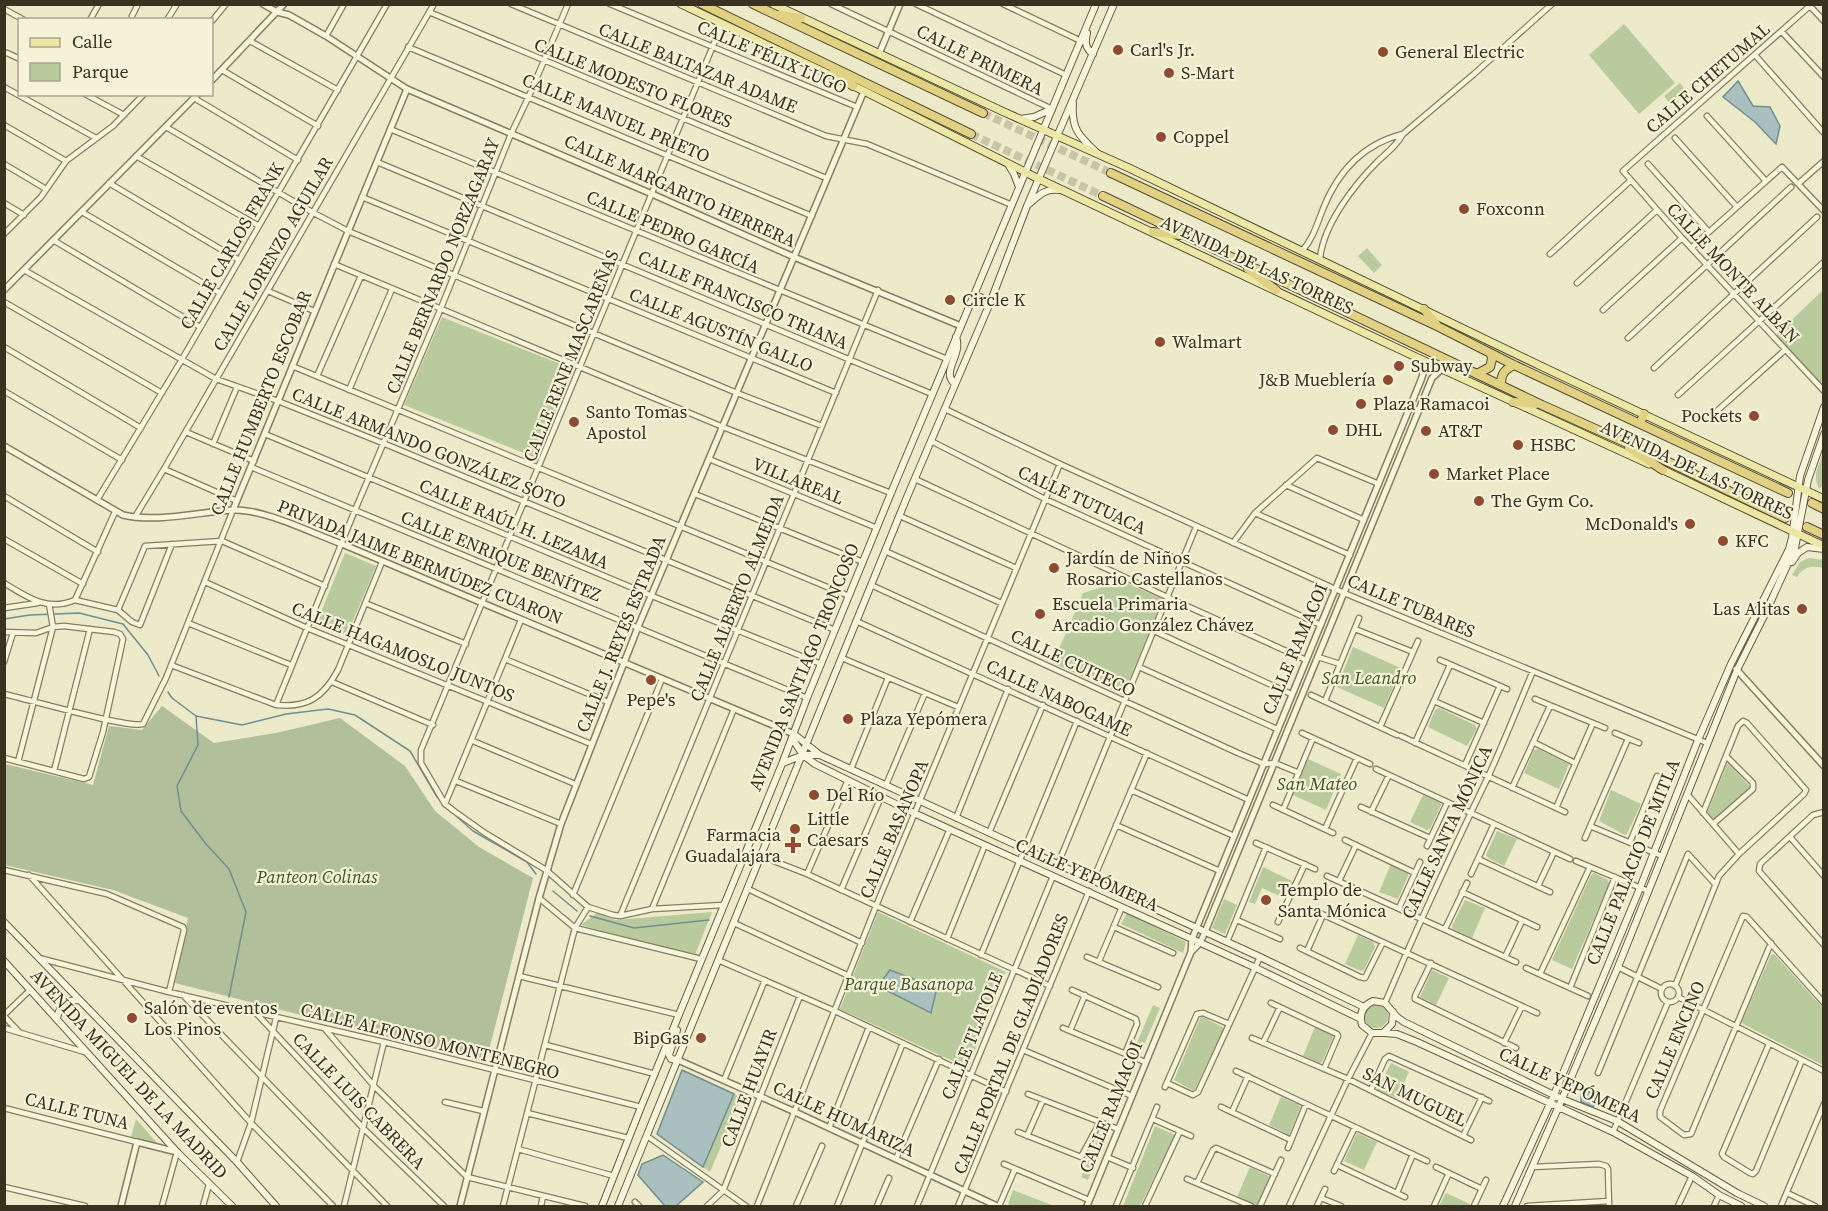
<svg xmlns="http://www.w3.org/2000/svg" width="1828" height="1211" font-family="'Source Serif 4',serif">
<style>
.green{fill:#b9ca9d}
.cemetery{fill:#b2bf9b}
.water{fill:#a9c0bf;stroke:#708f8f;stroke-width:1.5}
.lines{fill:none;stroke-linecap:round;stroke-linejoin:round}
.stream{stroke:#708f8f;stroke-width:1.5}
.trunk-tunnel{stroke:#c8c5a7;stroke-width:8;stroke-dasharray:8 4;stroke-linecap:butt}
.minor-casing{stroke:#877e5e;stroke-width:7}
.tertiary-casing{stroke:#877e5e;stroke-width:8}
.secondary-casing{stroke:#695f41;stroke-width:8}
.primary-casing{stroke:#554b32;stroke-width:9}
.trunk-casing{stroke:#554b32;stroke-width:10}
.minor{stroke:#f7f6dc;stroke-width:4.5}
.tertiary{stroke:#f7f6dc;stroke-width:5}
.secondary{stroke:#f7f6dc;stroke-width:6}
.primary{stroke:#ece7a4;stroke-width:7}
.trunk{stroke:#e0d282;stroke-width:8}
.poi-dot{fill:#924932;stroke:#f4f3d8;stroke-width:2}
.labels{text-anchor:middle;stroke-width:4.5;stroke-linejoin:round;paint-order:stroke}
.poi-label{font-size:18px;fill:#393221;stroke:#f4f3d8;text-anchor:start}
.street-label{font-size:18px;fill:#393221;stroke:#f4f3d8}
.park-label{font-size:18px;font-style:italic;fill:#3e5429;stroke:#f4f3d8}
</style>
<rect width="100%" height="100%" fill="#eceac9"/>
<path class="green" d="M1624 24 1675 83 1639 114 1589 55Z
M1680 83 1686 91 1670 104 1664 96Z
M1367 248 1382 265 1374 273 1358 256Z
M1823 290V382H1817L1776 335Z
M442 317 573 369 536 458 404 405Z
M1823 453V485L1819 489C1813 474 1817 470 1823 453Z
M345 553 376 566 347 635 317 622Z
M1809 558 1823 560V568C1812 565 1803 567 1797 577L1792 575 1800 562Z
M1122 581 1163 599 1123 695 1053 663 1083 593Z
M1353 647 1401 668 1384 708 1337 687Z
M1439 708 1475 725 1477 729 1467 746 1428 727 1435 710Z
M1538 749 1569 764 1559 789 1524 773 1534 750Z
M1308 759 1341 774 1326 810 1293 795Z
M1728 762 1751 788 1714 821 1707 813Z
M1611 790 1641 804 1627 834 1625 835 1599 821Z
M1423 795 1439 802 1441 805 1430 829 1427 830 1410 822Z
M1497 831 1517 839 1504 866 1488 858 1486 855Z
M1391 864 1408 872V876L1398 899 1379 892Z
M1263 867 1292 881 1284 898 1262 888 1255 904 1249 902Z
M1594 873 1608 880 1609 884 1572 969 1552 960 1591 875Z
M1224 899 1237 905 1225 934 1212 928Z
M1465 900 1485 908 1472 938 1453 929 1452 926Z
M712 912 695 955 630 939 581 925 597 913 616 920Z
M878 912 1006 972 968 1068 840 1009Z
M1127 913 1186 942 1183 953 1121 924Z
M1358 935 1373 942 1375 947 1364 970 1361 971 1345 964Z
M1774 954 1823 1008V1065L1743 1024 1742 1021 1771 955Z
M1432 970 1449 978 1436 1005 1420 997Z
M1364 1016a12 12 0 1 1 24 0a12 12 0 1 1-24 0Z
M1153 1005 1160 1008 1141 1052 1134 1050Z
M1201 1016 1224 1028 1194 1091 1174 1080Z
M1315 1027 1332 1035 1333 1038 1322 1062 1319 1063 1303 1056Z
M1391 1063 1409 1072 1397 1098 1377 1090Z
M734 1094 742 1097 710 1172 703 1167Z
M1281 1097 1301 1106 1289 1135 1269 1125Z
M136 1119 158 1144 131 1137Z
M1155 1126 1175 1135 1140 1206H1123Z
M1357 1133 1377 1142 1364 1170 1344 1161Z
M1100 1134 1107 1136 1088 1180 1081 1177Z
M1250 1167 1271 1177 1257 1206 1237 1197Z
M1013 1190 1054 1206H1014L1008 1204Z
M1446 1193 1470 1204 1469 1206H1439Z"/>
<path class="cemetery" d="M162 706 214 743 276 733 340 718 405 766 435 811 479 847 533 878 486 1062 175 983 188 918 113 890 5 865V764L93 785 109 726 142 730Z"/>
<path class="water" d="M1738 81 1753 106 1770 107 1780 126 1776 144 1755 122 1723 97Z
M890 970 937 988 931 1013 878 986Z
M682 1070 734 1094 703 1167 657 1134Z
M1587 1091 1594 1094 1598 1099 1593 1107 1581 1102V1095Z
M663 1155 703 1182 676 1206H665L638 1175 642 1164Z"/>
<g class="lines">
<path class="stream" d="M4 619 30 615 79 613 123 624 148 655 159 676
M168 692 172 698 196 716 242 725 286 714 328 709 355 715 410 751 437 797 441 801
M196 716 198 745 177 786 181 811 206 844 229 869 246 912 229 997
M455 815 473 831 527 862 536 874
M553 891 577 911
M590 916 634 928 709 920"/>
<path class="trunk-tunnel" d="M983 113 1111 173
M971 134 1103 196"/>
<defs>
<path id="minor" d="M511 4 826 136 867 144 1012 205
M610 4 857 107
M831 4 1052 109
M916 4 1066 75
M1003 4 1081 41
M1812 4 1623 171 1682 238 1824 391
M1810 6 1824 21
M4 9 24 20
M429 12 826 178
M132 16 138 4
M90 20 99 4
M167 20 177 4
M212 21 226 4
M722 24 421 750V763L445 804 454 811 485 833 546 870 588 907 613 915 620 916 652 909 723 905
M1782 32 1824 77
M326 36 344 4
M250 41 338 90
M408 47 812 216
M7 53 20 59
M1755 55 1823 132
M222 70 318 126
M4 87 96 138
M85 94 124 115
M194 98 298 160
M1707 116 1765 180
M4 125 66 161
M166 127 312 212 348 231 737 393 822 426
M390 129 947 359
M1675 138 1737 207
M136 156 259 226
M377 162 932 394
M4 164 46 189
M1648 164 1709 232
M109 183 239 260
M1799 183 1824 161
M362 197 836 393
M4 203 24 215
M82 212 220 293
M4 234 41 197 66 161 113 126 144 94
M53 240 200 327
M1691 248 1782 167 1824 211
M1302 251C1313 239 1317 224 1323 209 1338 171 1363 144 1403 134
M1550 254 1630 181
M1320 259C1323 225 1354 185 1378 161 1388 152 1396 146 1403 134L1474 74 1552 4
M334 264 723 427 891 493
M24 270 216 379 278 401 385 444 835 630
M1577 283 1657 210
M268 291 314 311
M4 302 162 393
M1603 310 1682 238
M1628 338 1791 187
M4 347 141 428
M292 366 849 596
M1654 368 1817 217
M317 376 361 276
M349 390 392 289
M4 391 122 460
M1678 395 1824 262
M945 409 1060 464 1344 593 1707 743
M1708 419 1785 350
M186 432 254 461
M265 434 652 596 821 664
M931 441 1045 499 1321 625
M213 444 237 387
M709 459 877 528
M251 467 807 698
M164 469 237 501
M915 479 1167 597 1306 660
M1286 485 1364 520
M695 494 863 562
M4 496 98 552
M97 500 181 361 387 4
M1255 513 1350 555
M900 516 1016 568
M135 517 164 469 434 4
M4 539 83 584
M1233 543 1255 513 1317 458 1379 484
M885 551 1001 603
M205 582 307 628 591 744
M4 583C27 597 47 612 75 600L115 512
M871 585 1238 753 1264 764 1275 763 1299 773
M75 600 118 610 132 622 140 625 172 544
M365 603 466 644
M4 608 38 603
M118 610 145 546 222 541 325 586
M856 621 1249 800
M188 623 291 665
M1355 629 1413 652
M1154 631 1291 694
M4 632 36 633 53 627 64 626 114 632 120 634 123 639 103 732 89 777 84 779 4 758
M1318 657 1340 664
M842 658 958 707
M505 659 608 702
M1440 660 1507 689
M4 662 13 633
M171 665 276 705C307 708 323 698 338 670L382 562
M1139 667 1277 729
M332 682 433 725
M4 694C27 699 129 729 143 724L166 678 233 510
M1311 695 1397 735
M1535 699 1605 728
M1325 701 1359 618
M1434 701 1484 723
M276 705 355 510 441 308 511 134 529 96 568 4
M1380 727 1418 641
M1302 733 1370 764
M1615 733 1639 743
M1401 736 1565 812
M473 741 575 784
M1533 742 1575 763
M1415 743 1450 665
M18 762 53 627 49 604
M1465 765 1500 686
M851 769 888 678
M1376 769 1570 859
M54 771 90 629
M456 781 561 824
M886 785 925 693
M1512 788 1550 706
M1131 790 1234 836
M1687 794 1739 854
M445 804 521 620
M1273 805 1333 833
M1361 807 1430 838
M1556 808 1593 723
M1283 810 1313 738
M1371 812 1389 775
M1824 812 1813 815 1760 864 1759 871 1824 945
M956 818 1008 689
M1713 824 1753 789V783L1726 756
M1116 825 1220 871
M1590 826 1662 856
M1325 829 1357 758
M989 833 1043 705
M1790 837 1824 876
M1585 838 1628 739
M1345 840 1415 873
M1630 842 1657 776
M1256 843 1315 869
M1427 846 1447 803
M761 856 807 874 1050 986
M1478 859 1550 892
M1576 861 1648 891
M1058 864 1196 527
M4 870 107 894 183 927 184 930 169 992
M807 874 848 780
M1471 874 1494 824
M29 875 251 1123 333 1206
M1327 876 1516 962
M1093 880 1147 753
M1339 881 1356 845
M1538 886 1554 852
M748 889 862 943
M841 890 881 797
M1462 892 1537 927
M573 895 662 679
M539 898 575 928 701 959
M1399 908 1420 862
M652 909 734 709
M1313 910 1537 1013
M620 916 878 290
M1237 920 1280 939
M910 922 950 829
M1278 922 1305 864
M734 923 849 976
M1114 927 1173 953
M1445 929 1467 883
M947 939 985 845
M1227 942 1266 847
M1771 943 1691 1134 1684 1135 1660 1117V1111L1743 916 1747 917 1824 1003
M1300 948 1360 977 1365 978 1383 942
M1307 951 1323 915
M981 955 1077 721
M1087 957 1158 987
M1505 957 1522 921
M39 958 169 992 384 1042 641 1107
M718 960 835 1011 1006 1092
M1099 961 1122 907
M1431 963 1415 996V999L1516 1048
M1618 967 1662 989
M1526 968 1588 996
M1540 974 1590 867
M519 976 679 1015
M1661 993a9 9 0 1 1 18 0a9 9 0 1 1-18 0Z
M1675 986 1719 876 1739 854 1804 794 1806 790 1747 723 1743 721 1738 726 1703 813
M1570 988 1615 877
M1072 990 1136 1019 1137 1024 1125 1054
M183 995 387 1206
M1678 997 1824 1071
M1271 1003 1337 1034 1338 1036 1324 1069
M1385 1003C1417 927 1452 852 1488 777 1504 742 1518 706 1533 671
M256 1013 363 1128 444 1206
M4 1015 30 990
M4 1016 19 1032
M4 1028 88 1053
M1063 1028 1145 1062
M325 1029 374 1086 467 1177 585 1206
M1070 1031 1085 995
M1252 1038 1348 1079 1471 1140
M1263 1043 1280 1007
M1504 1043 1522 1006
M1769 1044 1722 1154 1724 1157 1750 1173 1753 1174 1756 1171 1802 1060
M546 1045 655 1074
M1023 1050 1132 1096
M1236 1071 1427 1161
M1598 1073 1688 854 1715 884
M724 1080 765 980
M1167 1083 1193 1095 1198 1092 1260 957
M1165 1087 1197 1014 1203 1013 1229 1024
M1371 1090 1385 1059 1389 1056 1489 1101
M1028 1094 1118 1129
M445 1102 483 1111
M1221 1107 1291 1140
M4 1108 137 1142
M1232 1112 1248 1076
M527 1113 628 1138
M1153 1119 1191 1136
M829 1128 869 1027
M1018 1132 1081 1157 1100 1122
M1613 1132 1668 1002
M647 1136 746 1206
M1027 1136 1043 1100
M1463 1136 1482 1097
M1288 1148 1306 1104
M518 1149 614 1176
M1107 1157 1133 1168
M896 1159 939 1059
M237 1162 251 1123 276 1018
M1004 1164 1089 1200
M1337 1165 1405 1197
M1436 1167 1482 1189
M1532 1167 1599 1164 1606 1166 1608 1169 1609 1206
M1334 1171 1355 1127
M1187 1179 1251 1206
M1197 1183 1213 1150 1216 1148 1275 1174
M4 1187 85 1206
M1397 1193 1413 1154
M1787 1193 1815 1206
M1321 1198 1341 1206
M635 1202 639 1206
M162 1206 177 1152
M203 1206 209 1184
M344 1206 384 1042
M503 1206 575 928 588 907
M541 1206 543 1196
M707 1206 723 1191 800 996
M757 1206 876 906 1060 464
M796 1206 822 1146
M837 1206 903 1043
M877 1206 889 1178
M917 1206 1053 876
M958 1206 1089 891
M999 1206 1015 1169
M1116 1206 1157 1107
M1145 1206 1180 1131
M1260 1206 1281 1160
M1289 1206 1348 1079 1372 1033
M1317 1206 1325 1189
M1434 1206 1449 1173
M1474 1206 1486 1180
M1527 1206 1609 1201
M1678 1206 1692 1176
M1714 1206 1719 1195
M1781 1206 1824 1104"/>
<path id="tertiary" d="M263 4 277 12 289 15 326 36 407 89 652 194 794 257 961 326
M879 54 900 4
M212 80 284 4
M4 290 198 94
M4 446 123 515C156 523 198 512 233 510 265 509 311 533 342 544L794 734
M233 510 407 89
M1736 669 1824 766
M1192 951 1200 943 1205 932 1432 378 1442 369
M678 1060 795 1112 997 1206
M121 1206 137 1142 177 1152
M460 1206 539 898 561 824 638 627 864 91
M1087 1206 1191 952 1192 939 1421 380 1423 374 1418 358"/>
<path id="secondary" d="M1087 33C1085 42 1085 48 1093 54
M1073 103C1071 129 1079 136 1097 153
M1019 119 1034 117 1052 109
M1008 164 1014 174 1019 187
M1029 204C1039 195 1046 188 1059 190
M975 294 990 303
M955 384C940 372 963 355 956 337
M1792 562 1798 553 1807 547 1824 549
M794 734 820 755 1260 957 1364 1007
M792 738 803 755 815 764 916 814 1256 968 1361 1019
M783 763 803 755H819
M4 922 237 1162 276 1206
M4 961 177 1152 232 1206
M1393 1012 1392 1024 1383 1033H1372L1362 1025C1359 1014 1362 1006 1373 1001L1385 1003 1397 1017 1404 1022 1562 1099 1617 1121 1737 1193 1764 1206
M57 1018C60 1004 65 1000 79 1000
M677 1030 669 1055 671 1059 678 1060
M1384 1033 1397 1034 1417 1042 1613 1132 1692 1176 1719 1195 1741 1206
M602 1206 641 1107 782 764 807 698 891 493 1096 4
M618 1206 907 497 990 303 1027 206 1114 4
M1503 1206 1554 1095 1640 888 1698 740 1731 664 1789 549 1792 538 1800 476 1824 407
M1515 1206 1562 1099 1618 967 1737 670 1765 614 1795 548 1808 480 1824 434"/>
<path id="primary" d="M681 4 864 91 1039 179 1418 358 1649 464
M773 4 1004 112 1129 168 1547 369 1824 499
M1659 468 1824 546"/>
<path id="trunk" d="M702 4 971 134
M753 4 983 113
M780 15 801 18
M834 70 853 86
M1111 173 1439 327 1514 365 1788 493
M1103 196 1542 405 1658 457 1785 518
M1153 232 1179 235
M1248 269 1276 290
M1424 309 1436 324
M1477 374 1490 367 1492 359 1491 354
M1501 385C1501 374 1504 370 1514 365
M1513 402 1536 404
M1640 423 1644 414
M1629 448 1663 470
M1812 503 1824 509
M1807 527 1824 535"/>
</defs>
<use href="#minor" class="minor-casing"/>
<use href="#tertiary" class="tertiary-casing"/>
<use href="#secondary" class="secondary-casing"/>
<use href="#primary" class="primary-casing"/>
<use href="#trunk" class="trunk-casing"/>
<use href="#minor" class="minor"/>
<use href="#tertiary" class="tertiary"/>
<use href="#secondary" class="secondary"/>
<use href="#primary" class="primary"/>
<use href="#trunk" class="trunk"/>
</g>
<g class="poi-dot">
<circle cx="1118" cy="50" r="6"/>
<circle cx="1383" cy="52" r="6"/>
<circle cx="1169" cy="73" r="6"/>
<circle cx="1161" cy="137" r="6"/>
<circle cx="1464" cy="209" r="6"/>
<circle cx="950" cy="300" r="6"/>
<circle cx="1160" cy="342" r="6"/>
<circle cx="1399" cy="366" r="6"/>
<circle cx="1388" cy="380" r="6"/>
<circle cx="1361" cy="404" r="6"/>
<circle cx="1754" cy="416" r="6"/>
<circle cx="574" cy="422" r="6"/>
<circle cx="1333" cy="430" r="6"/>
<circle cx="1426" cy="431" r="6"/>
<circle cx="1518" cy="445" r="6"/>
<circle cx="1434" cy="474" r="6"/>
<circle cx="1479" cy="501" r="6"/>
<circle cx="1690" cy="524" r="6"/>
<circle cx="1723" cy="541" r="6"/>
<circle cx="1054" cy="568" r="6"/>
<circle cx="1802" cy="609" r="6"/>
<circle cx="1040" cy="614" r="6"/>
<circle cx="651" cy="680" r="6"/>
<circle cx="848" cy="719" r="6"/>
<circle cx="814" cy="795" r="6"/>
<circle cx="795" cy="829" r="6"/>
<path d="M790 836h6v6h6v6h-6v6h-6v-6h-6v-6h6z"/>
<circle cx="1266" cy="900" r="6"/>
<circle cx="132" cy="1018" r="6"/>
<circle cx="701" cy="1038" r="6"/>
</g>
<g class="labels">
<g class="poi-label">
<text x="1130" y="56">Carl's Jr.</text>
<text x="1395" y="58">General Electric</text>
<text x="1181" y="79">S-Mart</text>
<text x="1173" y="143">Coppel</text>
<text x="1476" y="215">Foxconn</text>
<text x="962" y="306">Circle K</text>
<text x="1172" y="348">Walmart</text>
<text x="1411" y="372">Subway</text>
<text x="1376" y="386" text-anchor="end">J&amp;B Mueblería</text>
<text x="1373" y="410">Plaza Ramacoi</text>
<text x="586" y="418">Santo Tomas<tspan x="586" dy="21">Apostol</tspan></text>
<text x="1742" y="422" text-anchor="end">Pockets</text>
<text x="1345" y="436">DHL</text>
<text x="1438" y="437">AT&amp;T</text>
<text x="1530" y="451">HSBC</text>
<text x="1446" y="480">Market Place</text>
<text x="1491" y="507">The Gym Co.</text>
<text x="1678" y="530" text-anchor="end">McDonald's</text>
<text x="1735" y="547">KFC</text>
<text x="1066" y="564">Jardín de Niños<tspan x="1066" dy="21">Rosario Castellanos</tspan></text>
<text x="1052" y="610">Escuela Primaria<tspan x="1052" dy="21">Arcadio González Chávez</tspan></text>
<text x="1790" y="615" text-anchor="end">Las Alitas</text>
<text x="651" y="706" text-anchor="middle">Pepe's</text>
<text x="860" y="725">Plaza Yepómera</text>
<text x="826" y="801">Del Río</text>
<text x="807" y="825">Little<tspan x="807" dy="21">Caesars</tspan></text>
<text x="781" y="841" text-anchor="end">Farmacia<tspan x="781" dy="21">Guadalajara</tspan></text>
<text x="1278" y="896">Templo de<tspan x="1278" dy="21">Santa Mónica</tspan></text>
<text x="144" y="1014">Salón de eventos<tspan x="144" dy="21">Los Pinos</tspan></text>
<text x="689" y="1044" text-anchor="end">BipGas</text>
</g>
<g class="street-label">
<text transform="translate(772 57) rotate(23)" y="6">CALLE FÉLIX LUGO</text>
<text transform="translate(980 60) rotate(26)" y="6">CALLE PRIMERA</text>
<text transform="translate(698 68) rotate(22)" y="6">CALLE BALTAZAR ADAME</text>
<text transform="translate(1708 78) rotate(-41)" y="6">CALLE CHETUMAL</text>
<text transform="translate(633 83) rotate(22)" y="6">CALLE MODESTO FLORES</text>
<text transform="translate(616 118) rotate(23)" y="6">CALLE MANUEL PRIETO</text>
<text transform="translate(680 191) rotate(24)" y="6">CALLE MARGARITO HERRERA</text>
<text transform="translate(673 232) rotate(23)" y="6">CALLE PEDRO GARCÍA</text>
<text transform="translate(232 246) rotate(-60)" y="6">CALLE CARLOS FRANK</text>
<text transform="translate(273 254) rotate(-60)" y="6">CALLE LORENZO AGUILAR</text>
<text transform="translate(1257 265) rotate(25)" y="6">AVENIDA DE LAS TORRES</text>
<text transform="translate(443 266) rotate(-68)" y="6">CALLE BERNARDO NORZAGARAY</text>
<text transform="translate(1733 273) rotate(47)" y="6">CALLE MONTE ALBÁN</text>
<text transform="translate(743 300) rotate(23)" y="6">CALLE FRANCISCO TRIANA</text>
<text transform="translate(721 330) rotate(22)" y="6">CALLE AGUSTÍN GALLO</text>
<text transform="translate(571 356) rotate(-68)" y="6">CALLE RENE MASCAREÑAS</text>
<text transform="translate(261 403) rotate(-68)" y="6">CALLE HUMBERTO ESCOBAR</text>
<text transform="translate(429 448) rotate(22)" y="6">CALLE ARMANDO GONZÁLEZ SOTO</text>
<text transform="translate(1697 470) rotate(25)" y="6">AVENIDA DE LAS TORRES</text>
<text transform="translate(798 481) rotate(22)" y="6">VILLAREAL</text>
<text transform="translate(1082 500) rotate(25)" y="6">CALLE TUTUACA</text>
<text transform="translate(514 524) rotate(23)" y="6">CALLE RAÚL H. LEZAMA</text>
<text transform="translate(501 556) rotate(22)" y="6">CALLE ENRIQUE BENÍTEZ</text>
<text transform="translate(420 562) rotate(22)" y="6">PRIVADA JAIME BERMÚDEZ CUARON</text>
<text transform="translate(737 598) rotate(-68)" y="6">CALLE ALBERTO ALMEIDA</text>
<text transform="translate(1411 606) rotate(23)" y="6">CALLE TUBARES</text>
<text transform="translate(621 634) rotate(-68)" y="6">CALLE J. REYES ESTRADA</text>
<text transform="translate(1295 649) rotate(-67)" y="6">CALLE RAMACOI</text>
<text transform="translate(403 652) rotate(22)" y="6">CALLE HAGAMOSLO JUNTOS</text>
<text transform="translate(1073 663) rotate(25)" y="6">CALLE CUITECO</text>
<text transform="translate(804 667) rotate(-68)" y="6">AVENIDA SANTIAGO TRONCOSO</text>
<text transform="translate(1059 698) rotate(25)" y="6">CALLE NABOGAME</text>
<text transform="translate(894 829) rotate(-67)" y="6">CALLE BASANOPA</text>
<text transform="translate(1447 832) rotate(-65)" y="6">CALLE SANTA MÓNICA</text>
<text transform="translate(1633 862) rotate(-68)" y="6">CALLE PALACIO DE MITLA</text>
<text transform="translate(1087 875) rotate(24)" y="6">CALLE YEPÓMERA</text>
<text transform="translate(972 1036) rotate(-68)" y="6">CALLE TLATOLE</text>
<text transform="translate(1675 1040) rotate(-67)" y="6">CALLE ENCINO</text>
<text transform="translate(430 1041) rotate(14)" y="6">CALLE ALFONSO MONTENEGRO</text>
<text transform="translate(1011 1044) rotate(-68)" y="6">CALLE PORTAL DE GLADIADORES</text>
<text transform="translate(129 1074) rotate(47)" y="6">AVENIDA MIGUEL DE LA MADRID</text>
<text transform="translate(1570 1085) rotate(25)" y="6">CALLE YEPÓMERA</text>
<text transform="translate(749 1088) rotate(-69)" y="6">CALLE HUAYIR</text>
<text transform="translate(1415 1097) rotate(26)" y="6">SAN MUGUEL</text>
<text transform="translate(359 1101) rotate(46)" y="6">CALLE LUIS CABRERA</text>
<text transform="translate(1111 1107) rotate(-68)" y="6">CALLE RAMACOI</text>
<text transform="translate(77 1111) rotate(14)" y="6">CALLE TUNA</text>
<text transform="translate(844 1119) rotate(25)" y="6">CALLE HUMARIZA</text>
</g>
<g class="park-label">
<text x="1369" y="684">San Leandro</text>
<text x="1317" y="790">San Mateo</text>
<text x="317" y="883">Panteon Colinas</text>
<text x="909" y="990">Parque Basanopa</text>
</g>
</g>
<rect width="1828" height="1211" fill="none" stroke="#393221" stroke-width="12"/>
<rect x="18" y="18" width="195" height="78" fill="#f4f3d8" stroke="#a9a68f" stroke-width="1.5"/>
<rect x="30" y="38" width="30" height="9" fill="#ece7a4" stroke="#a9a68f" stroke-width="1.5"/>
<text x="72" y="48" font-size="18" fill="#393221">Calle</text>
<rect x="30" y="63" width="30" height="18" fill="#b9ca9d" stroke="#a9a68f" stroke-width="1.5"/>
<text x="72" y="78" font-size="18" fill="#393221">Parque</text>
</svg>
